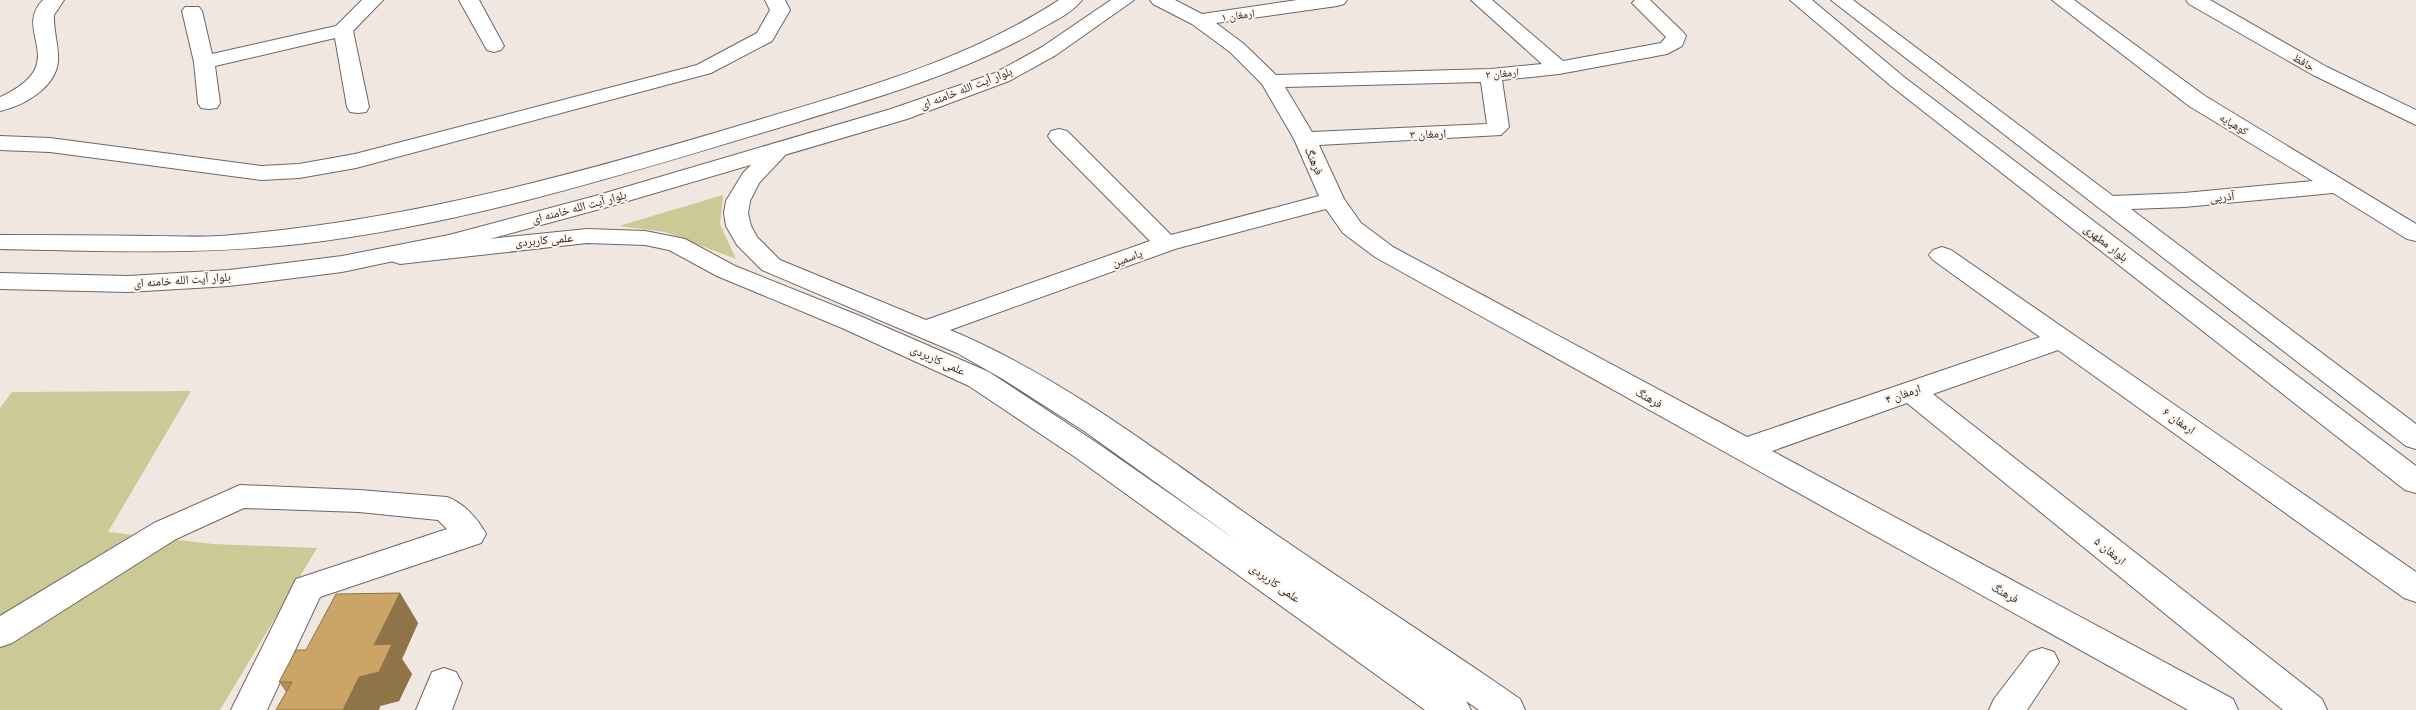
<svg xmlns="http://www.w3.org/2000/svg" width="2416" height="710" font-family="Lato,'Noto Naskh Arabic',sans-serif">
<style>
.green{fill:#cbc995}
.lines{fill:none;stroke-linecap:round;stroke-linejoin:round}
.minor-casing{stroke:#6f6661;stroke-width:2}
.major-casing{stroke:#6f6661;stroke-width:2}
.minor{fill:#fff;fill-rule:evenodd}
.major{fill:#fff;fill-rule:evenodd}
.wall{fill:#af8e58}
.shaded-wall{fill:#8e7447}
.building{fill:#cba566;stroke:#8e7447}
.labels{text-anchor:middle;stroke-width:4;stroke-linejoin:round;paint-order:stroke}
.far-street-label{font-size:11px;fill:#211e1c;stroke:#fef4ee}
.street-label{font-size:12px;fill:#211e1c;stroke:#fef4ee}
</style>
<rect width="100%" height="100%" fill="#f0e7e1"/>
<path class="green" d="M723 195 720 224 736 259 665 232 619 226Z
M191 391 108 532 213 544 317 548 220 710H0V408L12 392Z"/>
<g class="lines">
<defs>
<path id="minor" d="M43 0H64L54 15C53 30 59 45 58 61 56 88 23 106 0 111V97C74 63 11 32 43 0Z
M362 0H383L353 31 369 107 366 112 358 113 350 112 347 107 335 38 215 66 220 103 217 108 209 109 201 108 198 103 194 62 182 11 185 7H199L202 11 212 54 336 26Z
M459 0H479L504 46 501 50 494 52 487 50Z
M765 0H785L790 10 772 41 711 73 356 168 299 178 261 180 50 152 0 150V136L50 138 261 166 299 164 355 154 697 65 757 33 770 10Z
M1150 0H1175L1202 14 1297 0H1347L1344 4 1337 6 1216 23 1244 44 1276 75 1491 69 1542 64 1471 0H1492L1563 61 1661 43 1666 37 1632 3 1635 0H1650L1683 32 1686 36 1682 46 1667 54 1559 74 1502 80 1509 127 1501 135 1319 145 1344 199 1361 223 1393 247 1747 437 2040 337 1933 260 1929 255 1933 250 1942 247 1951 250 2416 572V602L2404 598 2058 350 1933 394 2322 699 2327 710H2283L1907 403 1772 451 2233 699 2238 710H2188L1375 257 1343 233 1326 209 1175 249 950 330C1057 374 1160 453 1255 520 1334 575 1415 627 1494 681L1520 699 1525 710H1479L1466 701 1471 710H1425L1075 457 969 386 842 328 717 276 669 250 645 245 587 243 400 264 391 261 387 256 391 251 400 248 587 229 645 231 685 239 735 266 860 316 989 372 1097 443 1239 542 1084 431 1001 378 957 353 762 270 737 245 726 226 724 213 726 201 743 173 772 144 780 142 788 144 791 149 759 183 750 201 748 213 751 226 757 237 780 260 926 320 1150 241 1051 141 1048 136 1051 131 1059 129 1067 131 1171 235 1319 196 1294 139 1262 84 1230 52 1192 24 1153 4ZM1481 82 1487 124 1312 132 1285 87Z
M1790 0H1812L1904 77 2416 466V493L2405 490 1890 85Z
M1831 0H1853L2113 196 2184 193 2313 181 2189 106 2052 0H2074L2205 96 2416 224V241L2407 239 2333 193 2184 207 2131 209 2416 424V449L2406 446Z
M2186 0H2210L2327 67 2416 110V125L2313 75 2189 4Z
M240 485 359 490 447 497C464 503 478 519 486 534L481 543 320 597 267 710H231L296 579 447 529 438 520 359 512 244 508 176 539 12 643 0 647V616L154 523Z
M2042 648 2054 652 2059 662 2027 710H1989L1994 699 2030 652Z
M444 668 456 672 462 683 452 710H416L432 672Z"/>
<path id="major" d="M1059 0H1082C1071 14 1050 23 1035 32 961 73 879 97 798 122 634 171 470 224 299 244 200 255 100 251 0 249V235C50 235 99 235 149 236 176 236 204 238 232 235 412 220 585 172 758 120 862 89 967 60 1059 0Z
M1111 0H1134L1056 55 1009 81 907 119 611 206 460 247 342 272 229 286 128 292 0 289V273L128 276 229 270 342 256 449 235 595 196 891 109 995 73 1042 47Z"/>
</defs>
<use href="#minor" class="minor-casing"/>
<use href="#major" class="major-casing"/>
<use href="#minor" class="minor"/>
<use href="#major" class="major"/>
</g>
<path class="wall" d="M400 593 418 623 402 659 412 674 399 701 380 706 379 710H276L286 692 279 682Z"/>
<path class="shaded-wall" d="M400 593 418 623 402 659 412 674 399 701 380 706 379 710H343Z"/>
<path class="building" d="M400 593 374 645 392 644 379 672 359 677 343 710H276L292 682H279L296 650H306L336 594Z"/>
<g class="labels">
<g class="far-street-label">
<text transform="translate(1238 15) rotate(-8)" y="4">ارمغان ۱</text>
<text transform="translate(2304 62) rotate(30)" y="4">حافظ</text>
<text transform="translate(1502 73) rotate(-5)" y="4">ارمغان ۲</text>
<text transform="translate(2234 124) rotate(31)" y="4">کوهپایه</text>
</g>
<g class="street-label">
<text transform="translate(966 88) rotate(-21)" y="4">بلوار آیت الله خامنه ای</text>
<text transform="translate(1428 134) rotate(-2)" y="4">ارمغان ۳</text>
<text transform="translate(1314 161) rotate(66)" y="4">فرهنگ</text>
<text transform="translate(2222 197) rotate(-5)" y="4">آذرپی</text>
<text transform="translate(579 207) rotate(-15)" y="4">بلوار آیت الله خامنه ای</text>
<text transform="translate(544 240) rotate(-5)" y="4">علمی کاربردی</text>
<text transform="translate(2106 243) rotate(38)" y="4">بلوار مطهری</text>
<text transform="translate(1127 258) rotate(-20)" y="4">یاسمین</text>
<text transform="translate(182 280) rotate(-4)" y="4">بلوار آیت الله خامنه ای</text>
<text transform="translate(938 360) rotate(24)" y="4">علمی کاربردی</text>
<text transform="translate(1903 394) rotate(-19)" y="4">ارمغان ۴</text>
<text transform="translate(1649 398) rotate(29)" y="4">فرهنگ</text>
<text transform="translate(2179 421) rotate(35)" y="4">ارمغان ۶</text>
<text transform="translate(2110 551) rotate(39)" y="4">ارمغان ۵</text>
<text transform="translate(1275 583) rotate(35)" y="4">علمی کاربردی</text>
<text transform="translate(2005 593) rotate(29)" y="4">فرهنگ</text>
</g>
</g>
</svg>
